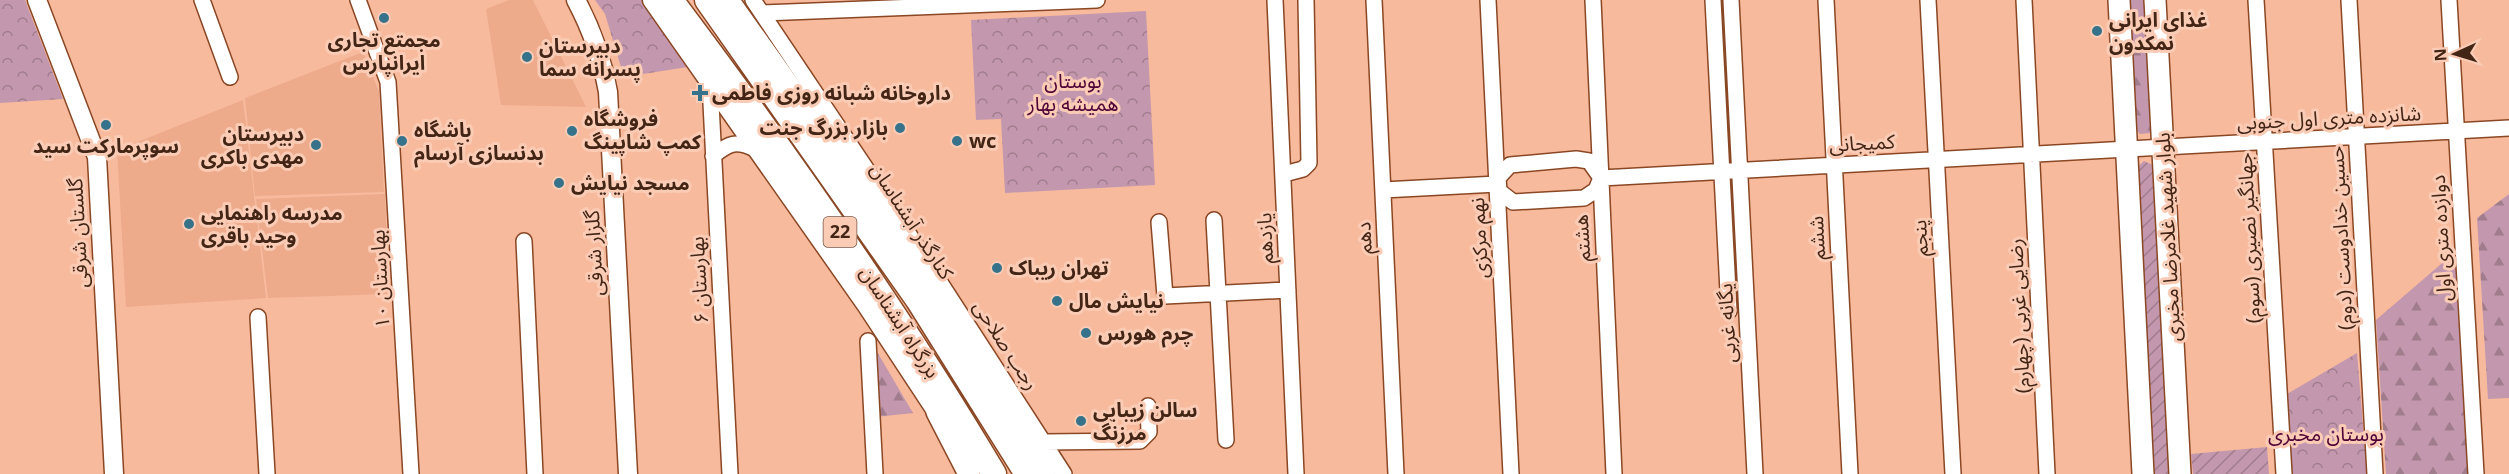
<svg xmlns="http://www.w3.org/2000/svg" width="2509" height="474" font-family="'Noto Sans','Noto Sans Arabic',sans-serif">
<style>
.built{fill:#edab8c}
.forest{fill:url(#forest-firs)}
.park{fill:url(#park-crowns)}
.garden{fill:url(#garden-furrows)}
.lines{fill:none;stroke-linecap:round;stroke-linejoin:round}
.minor-casing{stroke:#8a4724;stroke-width:18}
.tertiary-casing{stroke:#8a4724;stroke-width:21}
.secondary-casing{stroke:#8a4724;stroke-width:24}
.trunk-casing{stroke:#8a4724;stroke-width:27}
.minor{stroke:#fff;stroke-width:15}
.tertiary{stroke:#fff;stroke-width:18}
.secondary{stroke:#fff;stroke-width:21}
.trunk{stroke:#fff;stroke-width:24}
.poi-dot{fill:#367289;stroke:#facbb5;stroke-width:2}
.labels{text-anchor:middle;stroke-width:6;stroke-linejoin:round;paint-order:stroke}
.shield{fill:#facbb5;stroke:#7a5746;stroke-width:1.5}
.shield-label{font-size:18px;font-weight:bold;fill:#432516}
.poi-label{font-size:20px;font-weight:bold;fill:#432516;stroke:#facbb5;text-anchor:start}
.park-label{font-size:20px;fill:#4f0336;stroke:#facbb5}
.street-label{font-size:20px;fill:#432516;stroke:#facbb5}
</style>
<defs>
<pattern id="forest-firs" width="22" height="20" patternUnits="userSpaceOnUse" patternTransform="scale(1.5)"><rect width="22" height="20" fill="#c398ae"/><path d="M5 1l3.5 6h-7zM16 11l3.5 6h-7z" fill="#a07c8d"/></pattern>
<pattern id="park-crowns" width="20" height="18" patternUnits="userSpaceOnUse" patternTransform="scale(1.5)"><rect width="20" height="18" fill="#c398ae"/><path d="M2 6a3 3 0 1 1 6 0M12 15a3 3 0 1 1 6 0" fill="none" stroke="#a07c8d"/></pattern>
<pattern id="garden-furrows" width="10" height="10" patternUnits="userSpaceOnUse" patternTransform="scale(1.5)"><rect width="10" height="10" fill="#c398ae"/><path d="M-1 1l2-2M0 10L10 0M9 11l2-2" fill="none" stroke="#a07c8d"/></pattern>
</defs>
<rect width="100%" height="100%" fill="#f8ba9d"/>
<path class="built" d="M509 0H533L586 107 501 105 486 9Z
M363 52 379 92 384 192 255 196 245 98Z
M243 100 266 298 126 307 117 150Z
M385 194 389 294 268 298 256 199Z"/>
<path class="forest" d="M2126 0H2148L2155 126 2150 133 2140 134 2133 127Z
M2509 194V398L2488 399 2477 218Z
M2455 252 2468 474H2386L2376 320Z
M871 349 876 350 913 413 876 417Z"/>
<path class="park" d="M0 0H25L63 99 0 103Z
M595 0H642L694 66 624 77 605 14Z
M1146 11 1155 185 1005 193 1001 119 976 120 971 20Z
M2357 353 2367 474H2291L2287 394Z"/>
<path class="garden" d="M2144 161 2155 166 2173 474H2152L2135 169Z
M2267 447 2269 474H2193L2191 454Z"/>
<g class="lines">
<defs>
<path id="minor" d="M202 0 230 77
M358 0 388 82 411 474
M753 0 877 185 1064 474
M1275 0 1296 474
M1374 0 1396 474
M1488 0 1511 474
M1593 0 1614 474
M1713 0 1729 311
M1731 0 1755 474
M1826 0 1850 474
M1928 0 1953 474
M2024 0 2047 474
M2256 0 2284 474
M2349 0 2375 474
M2449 0 2476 474
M762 13 1097 0
M710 84 730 474
M713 156C729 143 736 140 755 149
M1576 159 1589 161 1601 178 1596 190 1584 198 1513 202 1499 191 1498 178 1510 165Z
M1284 174 1303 169 1309 163 1306 0
M1601 178 2509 128
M1383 190 1497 184
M1214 220 1226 440
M1159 222 1165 296 1288 290
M524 241 535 474
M258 317 267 474
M868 341 875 474
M1044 442 1140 441 1149 432 1148 406"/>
<path id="tertiary" d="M37 0 97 157 114 474
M576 0C592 30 602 58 608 92L628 474
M652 0 867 306 944 423
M730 0 891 227 1046 474"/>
<path id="secondary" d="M2119 0 2143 474
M2155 0 2180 474
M937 412 969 474"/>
<path id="trunk" d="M671 0C786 153 896 309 994 474
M707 0 918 300 1027 474"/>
</defs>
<use href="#minor" class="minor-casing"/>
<use href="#tertiary" class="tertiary-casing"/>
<use href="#secondary" class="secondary-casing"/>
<use href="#trunk" class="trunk-casing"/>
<use href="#minor" class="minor"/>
<use href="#tertiary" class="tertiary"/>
<use href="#secondary" class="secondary"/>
<use href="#trunk" class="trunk"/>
</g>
<g class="poi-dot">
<circle cx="384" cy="18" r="6"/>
<circle cx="2097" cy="31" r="6"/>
<circle cx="527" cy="57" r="6"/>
<path d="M697 84h6v6h6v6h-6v6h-6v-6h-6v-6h6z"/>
<circle cx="106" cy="125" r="6"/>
<circle cx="900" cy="128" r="6"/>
<circle cx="572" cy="131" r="6"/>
<circle cx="402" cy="141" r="6"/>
<circle cx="957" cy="141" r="6"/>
<circle cx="316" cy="145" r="6"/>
<circle cx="559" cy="183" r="6"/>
<circle cx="189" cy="224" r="6"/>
<circle cx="997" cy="268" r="6"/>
<circle cx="1057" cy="301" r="6"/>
<circle cx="1086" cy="333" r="6"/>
<circle cx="1081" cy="421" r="6"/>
</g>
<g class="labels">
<rect class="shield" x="823.5" y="217" width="33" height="30" rx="4.5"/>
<g class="shield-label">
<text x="840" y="238">22</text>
</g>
<g class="poi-label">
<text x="2109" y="27">غذای ایرانی<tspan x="2109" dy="23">نمکدون</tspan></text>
<text x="384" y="47" text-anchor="middle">مجمتع تجاری<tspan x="384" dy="23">ایرانپارس</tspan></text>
<text x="539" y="53">دبیرستان<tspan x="539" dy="23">پسرانه سما</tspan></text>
<text x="712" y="100">داروخانه شبانه روزی فاطمی</text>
<text x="584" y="126">فروشگاه<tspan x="584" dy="23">کمپ شاپینگ</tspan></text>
<text x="888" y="135" text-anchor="end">بازار بزرگ جنت</text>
<text x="414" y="137">باشگاه<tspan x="414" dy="23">بدنسازی آرسام</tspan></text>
<text x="304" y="141" text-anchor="end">دبیرستان<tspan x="304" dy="23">مهدی باکری</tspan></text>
<text x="969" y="148">wc</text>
<text x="106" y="153" text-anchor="middle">سوپرمارکت سید</text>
<text x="571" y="190">مسجد نیایش</text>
<text x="201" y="220">مدرسه راهنمایی<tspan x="201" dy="23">وحید باقری</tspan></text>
<text x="1009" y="275">تهران ریباک</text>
<text x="1069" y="308">نیایش مال</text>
<text x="1098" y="340">چرم هورس</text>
<text x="1093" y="417">سالن زیبایی<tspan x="1093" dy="23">مرزنگ</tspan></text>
</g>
<g class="park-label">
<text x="1073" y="88">بوستان<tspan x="1073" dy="23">همیشه بهار</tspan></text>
<text x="2326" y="441">بوستان مخبری</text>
</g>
<g class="street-label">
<text transform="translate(2329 118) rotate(-3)" y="7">شانزده متری اول جنوبی</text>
<text transform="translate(1862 143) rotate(-3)" y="7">کمیجانی</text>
<text transform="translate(912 221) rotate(57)" y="7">کنارگذر آبشناسان</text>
<text transform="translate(78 233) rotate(-93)" y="7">گلستان شرقی</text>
<text transform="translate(2168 237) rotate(-93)" y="7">بلوار شهید غلامرضا مخبری</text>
<text transform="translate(1265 238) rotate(-92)" y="7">یازدهم</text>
<text transform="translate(1364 238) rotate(-93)" y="7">دهم</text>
<text transform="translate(1479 238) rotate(-93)" y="7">نهم مرکزی</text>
<text transform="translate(1582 238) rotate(-93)" y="7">هشتم</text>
<text transform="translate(1817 238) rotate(-93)" y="7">ششم</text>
<text transform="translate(1920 238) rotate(-93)" y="7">پنجم</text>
<text transform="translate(2249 238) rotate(-93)" y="7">جهانگیر نصیری (سوم)</text>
<text transform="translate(2341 238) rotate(-93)" y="7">حسین خدادوست (دوم)</text>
<text transform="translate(2441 238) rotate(-93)" y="7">دوازده متری اول</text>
<text transform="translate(594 253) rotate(-93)" y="7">گلزار شرقی</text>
<text transform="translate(380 279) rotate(-93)" y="7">بهارستان ۱۰</text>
<text transform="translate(699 280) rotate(-93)" y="7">بهارستان ۶</text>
<text transform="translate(2019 316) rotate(-93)" y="7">رضایی غربی (چهارم)</text>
<text transform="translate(900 322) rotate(57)" y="7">بزرگراه آبشناسان</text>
<text transform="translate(1727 323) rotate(-93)" y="7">یگانه غربی</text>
<text transform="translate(1006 345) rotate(57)" y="7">رجب صلاحی</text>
</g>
</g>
<g transform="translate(2455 54) rotate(266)" stroke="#facbb5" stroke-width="4.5" paint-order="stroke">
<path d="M0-4.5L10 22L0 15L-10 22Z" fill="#432516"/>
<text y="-9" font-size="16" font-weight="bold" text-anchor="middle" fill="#432516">N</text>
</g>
</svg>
